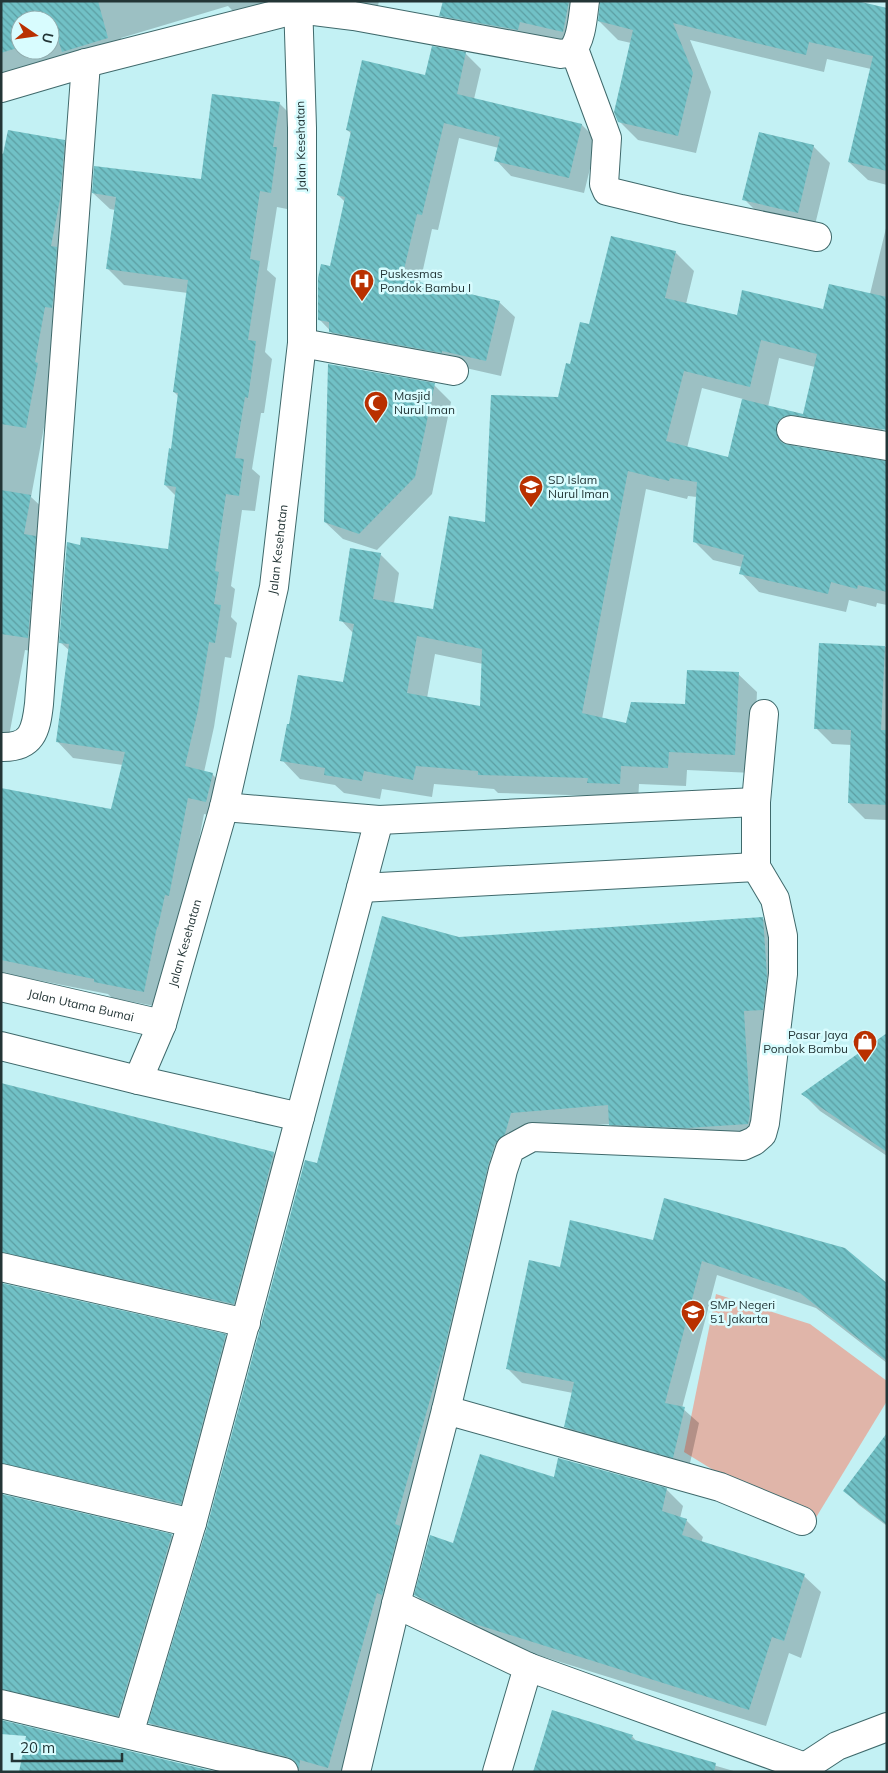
<svg xmlns="http://www.w3.org/2000/svg" width="888" height="1773" font-family="Mulish,sans-serif">
<style>
.pitch{fill:#e0b5a9}
.shadow{fill:#0003;fill-rule:evenodd}
.building{fill:url(#building-back-hatch);fill-rule:evenodd}
.lines{fill:none;stroke-linecap:round;stroke-linejoin:round}
.street-casing{stroke:#3f696b;stroke-width:30}
.secondary-casing{stroke:#3f696b;stroke-width:30}
.street{stroke:#fff;stroke-width:28}
.secondary{stroke:#fff;stroke-width:28}
.labels{text-anchor:middle;stroke-width:5;stroke-linejoin:round;paint-order:stroke}
.street-label{font-size:12px;fill:#233536;stroke:#d8fcfe}
.poi-label{font-size:12px;fill:#233536;stroke:#d8fcfe;text-anchor:start}
</style>
<defs>
<pattern id="building-back-hatch" width="6" height="6" patternUnits="userSpaceOnUse" patternTransform="scale(1.25)"><rect width="6" height="6" fill="#71c1c6"/><path d="M-1 5l2 2M0 0l6 6M5-1l2 2" fill="none" stroke="#5c9ea2"/></pattern>
</defs>
<rect width="100%" height="100%" fill="#c3f1f4"/>
<path class="pitch" d="M716 1294 810 1324 887 1381V1401L809 1529 684 1452Z"/>
<path class="shadow" d="M1 1H293L239 17 228 6 121 38 127 57 1 85ZM20 20H50V50H20Z
M326 1H379L375 20Z
M437 1H852L887 10V185L868 180 849 162 871 69 827 59 824 72 690 40 711 92 696 153 638 140 619 121 631 43 618 40 599 21 602 4H598L581 49 459 34 441 15 443 3Z
M433 48 466 54 481 69 474 99 582 125 597 140 584 193 511 176 496 160 499 148 459 138 438 230 432 229 420 283 499 302 515 317 501 376 457 366 346 347 319 319 345 202 338 195 352 134 347 130 426 76Z
M279 103 295 119 293 165 287 209 277 207 267 270 276 278 265 352 272 359 264 413H261L252 469 260 476 255 511 242 510 231 586 235 589 231 617 237 623 231 658 225 657 214 727 204 772 212 774 228 790 222 818 204 814 185 912 160 1007 112 998 108 994 1 973V789L112 810 123 765 73 758 57 741 70 651 60 642 81 546 169 550 176 496 165 485 172 450 179 397 174 392 188 293 124 285 107 268 115 210 110 209 93 193 202 181Z
M64 141 80 157 53 379 31 497 47 512 43 653 25 650 7 747H1V155Z
M813 146 830 163 814 229 761 216 744 199Z
M887 224V411L879 444 797 439 794 446 887 465V605L877 603 876 607 849 600 846 612 759 592 741 573 742 567 713 560 695 542 697 497 688 496 687 499 646 489 602 719 627 724 686 705 738 674 757 692 753 773 687 770 686 786 639 784 638 802 602 796 498 793 494 789 434 784 432 797 382 789 380 799 344 793 335 785 300 779 282 760 344 684 353 633 341 620 380 554 399 573 394 603 434 610 559 398 571 365 590 325 675 252 694 271 686 304 737 316 824 311 870 294ZM779 358 815 367 804 416 768 407ZM702 388 743 399 729 458 687 448ZM435 654 483 664 482 707 427 698Z
M434 385 451 402 432 494 377 550 343 539 325 522Z
M820 645 887 647V820L865 819 849 803 852 745 832 744 816 728Z
M762 918 780 936V1027L762 1029 768 1131 628 1142 610 1124 529 1130 513 1162 349 1772H296L168 1741 150 1723 317 1164 459 938Z
M887 1034V1156L820 1111 803 1094Z
M1 1084 274 1153 291 1171 251 1321 3 1281V1285L225 1336 243 1353 198 1521 3 1492V1496L172 1536 189 1553 135 1733 1 1698Z
M654 1241 887 1285V1363L816 1308 717 1275 682 1408 699 1423 688 1472 580 1441 566 1427 573 1393 522 1383 507 1368 561 1268Z
M887 1435V1526L859 1505 845 1491Z
M555 1478 666 1489 683 1506 680 1518 686 1520 703 1537 701 1543 804 1576 821 1592 801 1658 789 1653 766 1726 499 1643 433 1612 416 1595 454 1544Z
M632 1736 638 1743 737 1772H534Z"/>
<path class="building" d="M1 1H98L108 38 62 52 57 36 50 38V20H20V47L1 53Z
M443 1H569L563 32 520 22 518 30 439 16Z
M600 1H857L887 8V171L848 162 873 56 809 42 806 55 673 23 693 73 678 136 618 122 614 112 633 30 598 21Z
M432 46 466 52 457 94 582 124 569 178 494 161 500 137 444 123 422 215 417 214 402 278 500 301 486 361 442 351V353L329 332V322L318 320V278L321 264 330 266 345 197 337 195 351 131 346 130 362 60 425 75Z
M212 94 280 102 273 147H277L271 193 260 191 250 259 260 261 248 340 256 341 248 398 245 397 235 458 244 459 239 496 226 494 215 571 219 572 214 604 221 605 215 643 209 642 198 710 185 766 213 773 206 802 188 798 169 896 165 895 158 927H157L144 992 94 982V979L1 960V788L111 809 125 752 56 742 69 644 59 643 67 542 80 545 81 537 168 549 176 487 164 485 169 448 171 449 178 393 173 392 188 280 106 269 116 197 92 193 94 166 201 179Z
M8 130 65 140 60 199 51 246 57 247 53 301 52 308 45 307 35 362 38 363 26 428 1 424V153L3 154Z
M759 132 814 145 798 213 742 200Z
M611 236 676 251 665 298 737 315 742 290 823 309 829 284 887 297V430L793 415 785 416 779 420 776 428 777 436 781 442 788 445 887 461V592L858 585 857 589 831 582 828 594 739 574 744 555 693 542 697 482 670 478 669 481 628 471 582 713 626 723 631 702 685 704 687 670 739 672 735 755 669 752 668 768 621 766 620 784 587 783 588 778 478 775V771L416 766 413 780 364 771 362 781 324 775 325 768 280 761 287 724H289L298 675 343 682 354 624 339 621 350 548 381 553 373 599 433 609 449 516 485 522 491 395 558 397 566 363 570 364 580 322 589 324ZM761 340 817 354 803 414 742 399 728 457 666 441 684 371 750 387ZM417 636 482 649 480 706 407 693Z
M328 364 435 383 415 477 359 534 324 522Z
M1 490 31 495 24 534 36 536 28 638 1 634Z
M819 643 885 646 881 730H887V805L848 803 851 730 814 729Z
M382 916 459 937 763 917 767 976 763 1010 744 1011 750 1113 748 1124 687 1128 609 1125 608 1105 511 1113 505 1134 495 1144 488 1166 444 1350 395 1524 400 1526 382 1595 377 1593 328 1768 300 1760 299 1769 295 1761 288 1757 148 1723 207 1527 305 1160 317 1163Z
M887 1033V1152L801 1094Z
M1 1083 274 1152 234 1304 1 1252Z
M664 1198 845 1248 887 1283V1361L800 1293 702 1261 665 1403 685 1407 673 1458 564 1427 574 1382 506 1369 529 1260 560 1267 570 1220 653 1240Z
M1 1283 226 1334 181 1504 1 1463Z
M887 1433V1525L843 1491Z
M480 1454 554 1477 558 1458 667 1488 662 1511 687 1519 682 1535 805 1574 784 1641 772 1637 749 1710 475 1624 414 1595 430 1535 453 1543Z
M1 1494 172 1534 118 1716 1 1689Z
M552 1710 633 1735 631 1739 716 1763 714 1772H533Z
M1 1720 216 1772H19L26 1736 1 1734Z"/>
<g class="lines">
<defs>
<g id="street">
<path d="M574 49 607 138 604 184 607 191 681 209 817 237"/>
<path d="M1 88 86 63 298 9 354 16 561 54C565 53 569 53 572 50 582 40 583 14 585 1"/>
<path d="M302 343 454 371"/>
<path d="M791 430 887 446"/>
<path d="M1 747C32 748 36 731 39 704L86 63"/>
<path d="M224 807 379 820 756 802"/>
<path d="M361 888 756 867"/>
<path id="s1" d="M1 987 162 1024"/>
<path d="M1 1046 138 1080 300 1117"/>
<path id="s2" d="M138 1080 162 1024 224 807 274 587 302 343V128L298 1"/>
<path d="M1 1267 246 1323"/>
<path d="M446 1410 720 1487 802 1521"/>
<path d="M1 1478 192 1523"/>
<path d="M396 1604 528 1667 805 1767"/>
<path d="M1 1704 284 1772"/>
<path d="M129 1734 192 1523 379 820"/>
<path d="M356 1772 396 1604 446 1410 503 1170 510 1149 532 1137 743 1146 754 1141 762 1134 765 1123 783 974V936L775 899 756 867V802L764 714"/>
<path d="M497 1772 528 1667"/>
</g>
<path id="secondary" d="M801 1772 805 1767 837 1746 887 1727"/>
</defs>
<use href="#street" class="street-casing"/>
<use href="#secondary" class="secondary-casing"/>
<use href="#street" class="street"/>
<use href="#secondary" class="secondary"/>
</g>
<defs>
<symbol id="hospital-pin" viewBox="-11 -11 22 30"><path d="M0 17L-7.5 6A9.5 9.5 0 1 1 7.5 6Z" fill="#b93000" stroke="#d8fcfe"/><path d="M-5-5h3v3.5h4V-5h3V5h-3V1.5h-4V5h-3Z" fill="#fff"/></symbol>
<symbol id="mosque-pin" viewBox="-11 -11 22 30"><path d="M0 17L-7.5 6A9.5 9.5 0 1 1 7.5 6Z" fill="#b93000" stroke="#d8fcfe"/><path d="M3.5-4.9A6 6 0 1 0 3.5 4.9A5 5 0 1 1 3.5-4.9Z" fill="#fff"/></symbol>
<symbol id="school-pin" viewBox="-11 -11 22 30"><path d="M0 17L-7.5 6A9.5 9.5 0 1 1 7.5 6Z" fill="#b93000" stroke="#d8fcfe"/><path d="M0-5L7-2L0 1L-7-2ZM-4 1L0 2.5L4 1V4Q0 6-4 4Z" fill="#fff"/></symbol>
<symbol id="shop-pin" viewBox="-11 -11 22 30"><path d="M0 17L-7.5 6A9.5 9.5 0 1 1 7.5 6Z" fill="#b93000" stroke="#d8fcfe"/><path d="M-5-2.5h2.3a2.7 3.5 0 0 1 5.4 0H5L5.5 6h-11ZM-1.5-2.5h3a1.5 2.3 0 0 0-3 0Z" fill="#fff"/></symbol>
</defs>
<g fill-rule="evenodd">
<use href="#hospital-pin" x="348" y="267" width="28" height="38"/>
<use href="#mosque-pin" x="362" y="389" width="28" height="38"/>
<use href="#school-pin" x="517" y="473" width="28" height="38"/>
<use href="#shop-pin" x="851" y="1028" width="28" height="38"/>
<use href="#school-pin" x="679" y="1298" width="28" height="38"/>
</g>
<g class="labels">
<g class="street-label">
<text transform="translate(301 146) rotate(-91)" y="4">Jalan Kesehatan</text>
<text dy="4" stroke="none"><textPath href="#s2" startOffset="550">Jalan Kesehatan</textPath></text>
<text dy="4" stroke="none"><textPath href="#s2" startOffset="145">Jalan Kesehatan</textPath></text>
<text dy="4" stroke="none"><textPath href="#s1" startOffset="82">Jalan Utama Bumai</textPath></text>
</g>
<g class="poi-label">
<text x="380" y="278">Puskesmas<tspan x="380" dy="14">Pondok Bambu I</tspan></text>
<text x="394" y="400">Masjid<tspan x="394" dy="14">Nurul Iman</tspan></text>
<text x="548" y="484">SD Islam<tspan x="548" dy="14">Nurul Iman</tspan></text>
<text x="848" y="1039" text-anchor="end">Pasar Jaya<tspan x="848" dy="14">Pondok Bambu</tspan></text>
<text x="710" y="1309">SMP Negeri<tspan x="710" dy="14">51 Jakarta</tspan></text>
</g>
</g>
<rect width="888" height="1773" fill="none" stroke="#233536" stroke-width="5"/>
<g transform="translate(35 35) rotate(103)"><circle r="24" fill="#d8fcfe" stroke="#90acae"/>
<path d="M0-4L9 19L0 12L-9 19Z" fill="#b93000"/>
<text y="-8" font-size="14" font-weight="bold" text-anchor="middle" fill="#233536">U</text>
</g>
<path d="M12 1753v8h110v-8" fill="none" stroke="#233536" stroke-width="2.5"/>
<text x="20" y="1753" font-size="15" fill="#233536" stroke="#d8fcfe" stroke-width="4" paint-order="stroke">20 m</text>
</svg>
